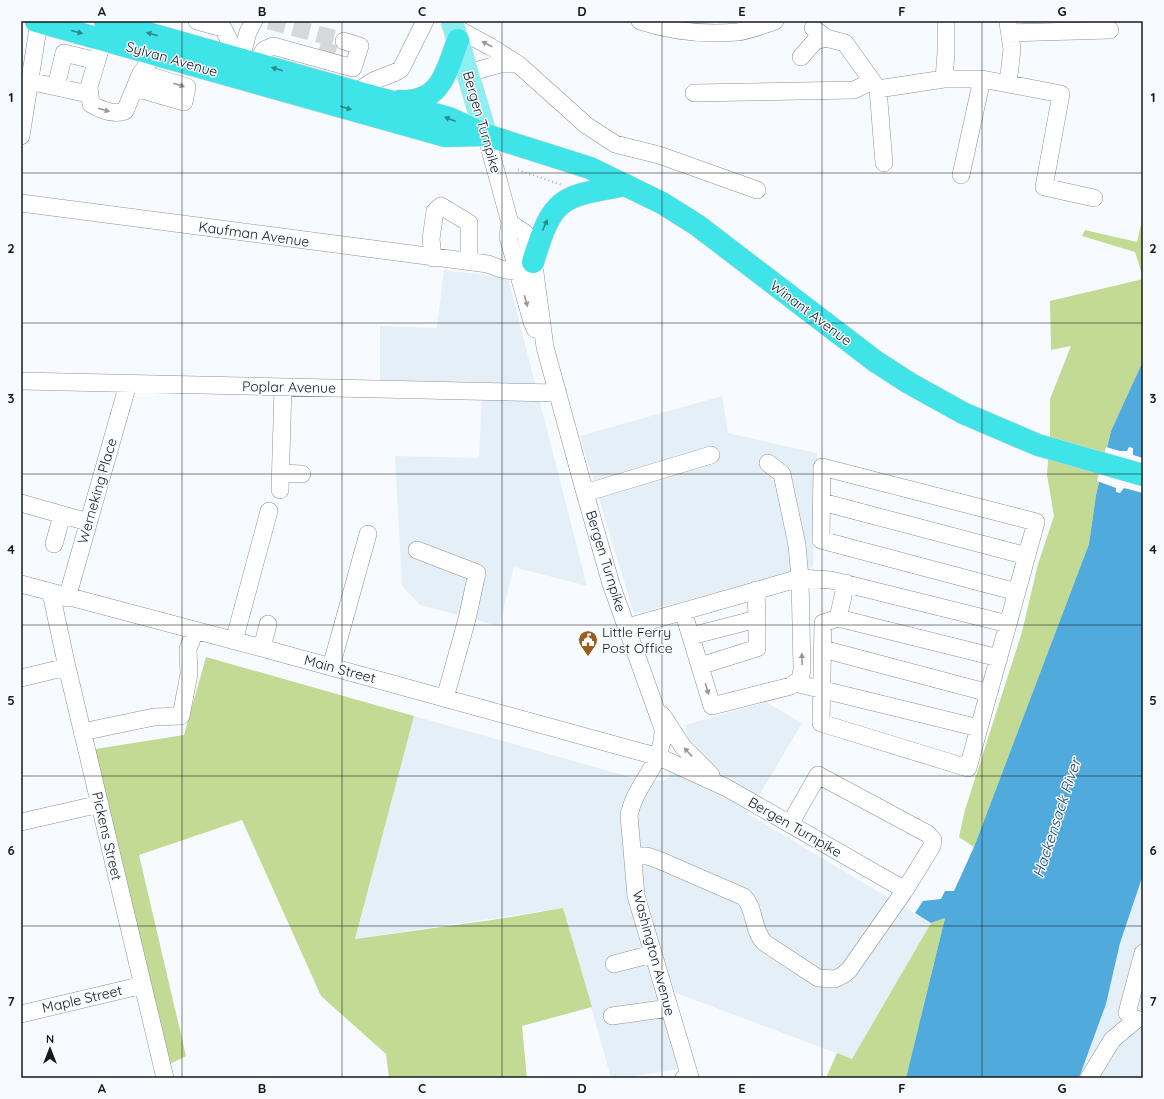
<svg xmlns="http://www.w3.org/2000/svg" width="1164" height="1099" font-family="Quicksand,sans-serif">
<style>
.built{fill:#e5eff8}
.green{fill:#c2da94}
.water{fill:#51aadc}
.pier{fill:#f7fbff}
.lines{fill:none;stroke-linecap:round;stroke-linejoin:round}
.minor-tunnel{stroke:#d5d9dc;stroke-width:17;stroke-dasharray:17 8;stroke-linecap:butt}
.minor-casing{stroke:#8e9295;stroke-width:18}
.major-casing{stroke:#d5d5d6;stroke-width:23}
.highway-casing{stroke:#d5d5d6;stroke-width:23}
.path{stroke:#acafb2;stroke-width:2;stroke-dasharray:1 3;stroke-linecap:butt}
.minor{stroke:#fff;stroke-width:17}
.major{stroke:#8ceff1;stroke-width:22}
.highway{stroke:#3fe4e8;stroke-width:22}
.oneway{fill:#2d888b}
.oneway2{fill:#979798}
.grid{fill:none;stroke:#171819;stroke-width:1;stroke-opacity:0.55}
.labels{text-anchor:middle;stroke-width:3;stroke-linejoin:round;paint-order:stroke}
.street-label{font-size:14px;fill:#171819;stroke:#f7fbff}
.poi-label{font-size:14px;fill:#171819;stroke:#f7fbff;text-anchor:start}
.water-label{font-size:15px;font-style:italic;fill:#23495f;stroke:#f7fbff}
.neatline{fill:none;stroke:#171819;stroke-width:1.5}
.grid-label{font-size:13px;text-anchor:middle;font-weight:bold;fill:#171819}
</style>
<rect width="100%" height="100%" fill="#f7fbff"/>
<path class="built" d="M444 270 508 278 587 586 514 567 499 626 420 605 402 586 395 456 479 458 482 394 380 391V326L437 328Z
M722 396 728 433 817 453 813 567 634 614 580 436Z
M766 702 802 723 748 814 931 923 852 1059 674 992 658 997 678 1069 623 1078H611L563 908 355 939 414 716 648 782 666 780 677 768 688 736 685 725Z
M1143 875V1078H1079L1106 1004 1120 943Z"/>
<path class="green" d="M1143 216V277L1135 252 1082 236 1085 230 1137 242Z
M1143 279V361L1111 431 1096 495 1089 544 974 847 959 837 965 810 1022 632 1038 564 1054 516 1047 475 1050 434V399L1071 346 1051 350 1050 301Z
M206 657 414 716 355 939 499 919 563 908 592 1007 522 1026 527 1078H389L386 1054 321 996 242 820 139 855 186 1056 162 1068 89 750 184 735Z
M945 918 906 1078H826L837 1053 852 1059 931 923Z"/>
<path class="water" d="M1143 361V875L1120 943 1106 1004 1079 1078H906L945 918 931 923 915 913 923 901 941 899 945 891H954L974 847 1089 544 1096 495 1111 431Z"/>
<path class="pier" d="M1106 447 1120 451H1127L1129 447 1133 448V455L1143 458V493L1124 488 1120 493 1116 492V488L1097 481Z"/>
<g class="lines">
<path class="minor-tunnel" d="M269 21 344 41
M319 49 340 55"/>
<defs>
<path id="minor" d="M197 21 223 28 231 44 229 56
M640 21C670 31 704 35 737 32 749 31 763 25 775 21
M1008 23 1012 49 1008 84
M454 27 491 47 518 64 586 125 615 144 659 155 757 190
M813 28 826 38 845 43 878 89 884 163
M1010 33 1110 30
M103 40 89 87 91 104C101 110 114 115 125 111L141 73 155 54
M801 57 815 41 826 38
M241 59 248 32 254 21
M256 63 264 50 273 46 353 68 360 46 344 41
M468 73 500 64H518
M944 79 946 53V21
M29 81 88 94
M56 87 64 53 97 61
M136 88 184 102 187 87 141 73
M878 89 944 79H982
M357 92 373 81 396 72 401 69 425 21
M694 93 854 90 872 81
M486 135 510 223 508 237 532 322 535 329
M21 136 39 22
M961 175 982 79 1061 94 1044 187 1094 198
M21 203 488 264 501 269 518 272
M510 223 525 233 535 273 545 347 585 493 611 584 663 729C663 766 636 782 629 815L636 896 690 1077 684 1078
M433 258 431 239 435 211 441 206 469 223V262
M21 381 558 393
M281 473 302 474
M280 490 283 387
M585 493 711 455
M822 502 1027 556
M21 503 88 522
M54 544 62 515
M417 550 477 573 467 619 445 698
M21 584 262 648 659 757 727 788 905 890
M756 590 757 619
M51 593 67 667 165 1078
M67 598 128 384
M683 611 712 706 791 686 800 679 802 670 800 578 797 545 782 474 768 463
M838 618 846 583
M1008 624 1036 522 822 467 821 540 1017 592
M628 627 800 578 831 580 1008 624 979 728 795 683
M691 636 757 619V648L700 666
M234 641 269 511
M262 648 268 624
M823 649 989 693
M331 667 368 534
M21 678 67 667
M662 715 683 747 711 775
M979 728 968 768 821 723 823 623 838 618 999 658
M82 732 154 717 181 716 189 674 188 649 195 631
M21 822 100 804
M633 856H647L659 860 744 897C756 910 752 931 765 943L818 978 835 979 843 975 849 970 905 890 932 846 933 840 928 834 818 775 790 824
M614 964 652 954
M1127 1013 1143 953
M21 1014 143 985
M612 1016 669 1008
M1089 1078 1112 1040 1137 1019"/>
<path id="major" d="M452 21 486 135"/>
<path id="highway" d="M36 21 445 136 481 135
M105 21 449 118 486 135 590 168 662 203 697 225 875 361 909 383 963 413 1038 445 1143 475
M399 101C441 104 446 72 458 40
M533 262C553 196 560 197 626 185"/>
</defs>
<use href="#minor" class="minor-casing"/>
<use href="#major" class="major-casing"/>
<use href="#highway" class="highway-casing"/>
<path class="path" d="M518 170 562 185"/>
<use href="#minor" class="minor"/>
<use href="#major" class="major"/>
<use href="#highway" class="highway"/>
</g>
<defs><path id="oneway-solid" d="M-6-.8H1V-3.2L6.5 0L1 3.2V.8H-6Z"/></defs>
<g class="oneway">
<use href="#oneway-solid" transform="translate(77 32) rotate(15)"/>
<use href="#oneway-solid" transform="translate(152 34) rotate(-164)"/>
<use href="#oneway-solid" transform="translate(277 69) rotate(-164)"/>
<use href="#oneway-solid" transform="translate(346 108) rotate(16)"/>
<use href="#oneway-solid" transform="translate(450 119) rotate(-159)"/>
<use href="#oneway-solid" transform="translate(545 225) rotate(-66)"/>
</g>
<g class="oneway2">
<use href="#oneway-solid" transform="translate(487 44) rotate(-152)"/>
<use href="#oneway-solid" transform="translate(179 85) rotate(18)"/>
<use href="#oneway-solid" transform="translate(104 110) rotate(16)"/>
<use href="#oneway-solid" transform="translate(526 301) rotate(74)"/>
<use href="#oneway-solid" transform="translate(802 659) rotate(-91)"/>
<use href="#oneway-solid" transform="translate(707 689) rotate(73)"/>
<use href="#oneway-solid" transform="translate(688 752) rotate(-133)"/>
</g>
<path class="grid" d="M182 21V1078M342 21V1078M502 21V1078M662 21V1078M822 21V1078M982 21V1078M21 173H1143M21 323H1143M21 474H1143M21 625H1143M21 776H1143M21 926H1143"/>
<defs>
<symbol id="civic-pin" viewBox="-11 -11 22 30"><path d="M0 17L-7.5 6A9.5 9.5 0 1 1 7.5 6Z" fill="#9a5f20" stroke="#f7fbff"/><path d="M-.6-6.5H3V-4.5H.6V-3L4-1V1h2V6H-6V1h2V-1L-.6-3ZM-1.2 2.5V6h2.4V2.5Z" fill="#fff"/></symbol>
</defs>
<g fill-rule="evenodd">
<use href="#civic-pin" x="577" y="629" width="22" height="30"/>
</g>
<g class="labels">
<g class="street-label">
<text transform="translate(172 59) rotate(16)" y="5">Sylvan Avenue</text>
<text transform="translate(482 122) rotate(74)" y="5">Bergen Turnpike</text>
<text transform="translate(254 234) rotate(8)" y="5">Kaufman Avenue</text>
<text transform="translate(811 313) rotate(37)" y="5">Winant Avenue</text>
<text transform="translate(289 387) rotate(1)" y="5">Poplar Avenue</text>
<text transform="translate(97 491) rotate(-74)" y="5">Werneking Place</text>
<text transform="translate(606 561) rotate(73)" y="5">Bergen Turnpike</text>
<text transform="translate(340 669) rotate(15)" y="5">Main Street</text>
<text transform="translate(795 827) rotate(30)" y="5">Bergen Turnpike</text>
<text transform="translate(107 836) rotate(77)" y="5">Pickens Street</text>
<text transform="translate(654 953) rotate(75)" y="5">Washington Avenue</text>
<text transform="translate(82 999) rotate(-13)" y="5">Maple Street</text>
</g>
<g class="poi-label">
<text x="602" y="637">Little Ferry<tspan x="602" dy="16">Post Office</tspan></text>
</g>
<g class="water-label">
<text transform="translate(1057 818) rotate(-72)" y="5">Hackensack River</text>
</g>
</g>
<rect width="1164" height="1099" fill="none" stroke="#f7fbff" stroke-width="44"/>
<g transform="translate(50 1049)" stroke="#f7fbff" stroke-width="3" paint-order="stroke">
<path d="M0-3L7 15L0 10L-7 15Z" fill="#171819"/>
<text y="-6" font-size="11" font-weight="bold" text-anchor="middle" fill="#171819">N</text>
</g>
<rect x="22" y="22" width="1120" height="1055" class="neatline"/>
<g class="grid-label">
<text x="102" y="16">A</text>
<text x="262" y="16">B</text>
<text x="422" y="16">C</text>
<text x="582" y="16">D</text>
<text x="742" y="16">E</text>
<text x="902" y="16">F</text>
<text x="1062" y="16">G</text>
<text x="11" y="102">1</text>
<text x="1153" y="102">1</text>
<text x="11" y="253">2</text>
<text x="1153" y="253">2</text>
<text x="11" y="403">3</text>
<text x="1153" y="403">3</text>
<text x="11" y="554">4</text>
<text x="1153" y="554">4</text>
<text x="11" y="705">5</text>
<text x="1153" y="705">5</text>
<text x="11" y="855">6</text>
<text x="1153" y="855">6</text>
<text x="11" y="1006">7</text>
<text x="1153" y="1006">7</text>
<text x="102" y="1093">A</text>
<text x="262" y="1093">B</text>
<text x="422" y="1093">C</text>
<text x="582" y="1093">D</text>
<text x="742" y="1093">E</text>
<text x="902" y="1093">F</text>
<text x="1062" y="1093">G</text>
</g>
</svg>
